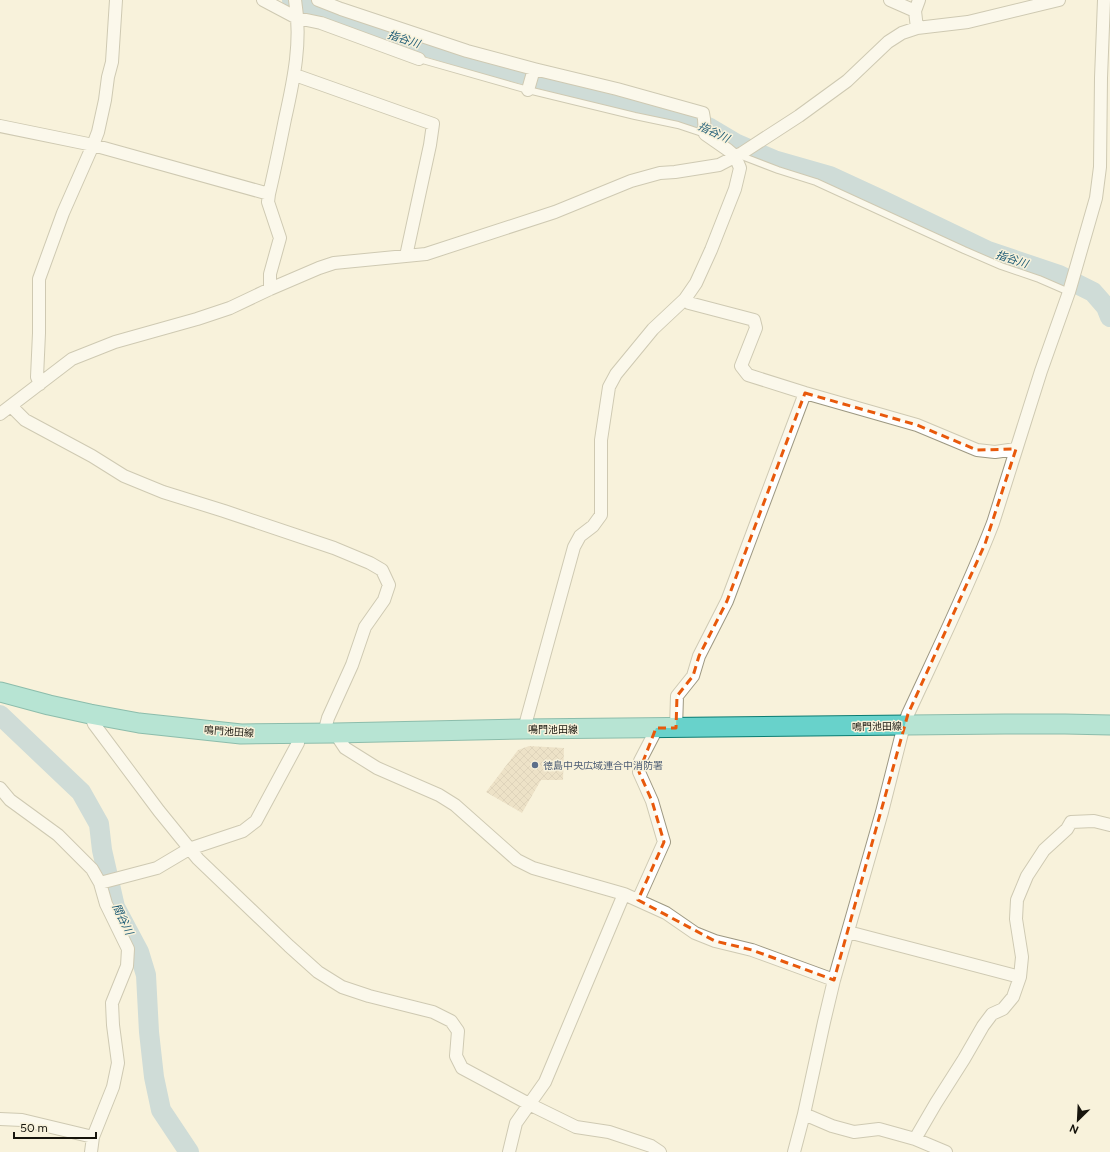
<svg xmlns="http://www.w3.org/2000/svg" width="1110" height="1152" font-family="Figtree,'Noto Sans JP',sans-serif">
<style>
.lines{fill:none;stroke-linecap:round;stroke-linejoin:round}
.river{stroke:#9dc0d2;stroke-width:20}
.building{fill:url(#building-cross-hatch)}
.service-casing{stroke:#9d9882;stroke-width:8}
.minor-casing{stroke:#9d9882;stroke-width:14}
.primary-casing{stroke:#0b7c72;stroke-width:21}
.service{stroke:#fff;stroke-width:6}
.minor{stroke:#fff;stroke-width:12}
.primary{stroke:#68d2cb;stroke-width:19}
.marked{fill:none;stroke:#e8590c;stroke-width:3;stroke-dasharray:8 5;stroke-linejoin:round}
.service-dot{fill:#5c6f8a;stroke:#f8f2db;stroke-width:1.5}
.labels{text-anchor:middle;stroke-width:3;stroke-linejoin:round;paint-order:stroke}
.street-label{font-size:10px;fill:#17150d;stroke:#f8f2db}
.service-label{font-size:10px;fill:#4e5e75;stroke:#f8f2db;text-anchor:start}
.water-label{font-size:11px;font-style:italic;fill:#1d5b76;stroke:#f8f2db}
</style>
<defs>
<pattern id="building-cross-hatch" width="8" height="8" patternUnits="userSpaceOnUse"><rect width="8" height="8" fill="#e1ceb0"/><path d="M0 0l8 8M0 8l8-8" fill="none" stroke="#c0b096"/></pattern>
</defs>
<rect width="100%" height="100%" fill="#f8f2db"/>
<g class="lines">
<path class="river" d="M292 0 404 40 487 65 679 115 710 128 737 144 774 160 830 176 882 200 988 251 1059 275 1093 292 1106 307 1110 317
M0 715 81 792 99 824 102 850 115 907 139 952 146 975 149 1032 154 1077 161 1110 189 1152"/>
</g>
<path class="building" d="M529 746 564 748 563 780H541L522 813 486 792 518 750Z"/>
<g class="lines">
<defs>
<path id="service" d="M419 59 528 90 635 116 678 125 705 134
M739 155 778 170 816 182 964 250 1001 266 1039 279 1069 292"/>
<path id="minor" d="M263 0 297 18 321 23 419 59
M318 0 341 9 467 51 534 69 617 89 703 113 704 119 705 134 728 150 735 156 740 168 735 189 711 250 696 283 685 299 653 329 616 374 609 387 601 440V515L593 526 580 536 574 547 524 729
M890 0 915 11
M917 28 915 11 919 0
M295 75 433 124 430 145 406 256
M528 90 534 69
M0 126 93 145 269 194
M270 289V274L280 238 268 202 269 194C275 169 280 144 285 119 294 79 302 40 295 0
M685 299 689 303 754 320 756 328 741 366 748 375 805 393 917 425 977 450 995 452 1016 449
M40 384 37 377 39 333V279L63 213 93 145 98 132 105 100 108 77 112 62 116 0
M11 406 25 420 92 456 124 476 163 492 224 511 334 548 370 563 382 570 389 585 384 600 365 627 352 665 328 718 324 733
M0 414 72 359 115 342 197 319 230 308 270 289 319 268 334 263 426 254 555 212 631 181 660 173 675 172 719 165 742 153 799 116 847 81 888 42 902 33 917 28 968 22 1059 0
M90 714 94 724 159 811 198 859 289 946 318 972 342 987 369 996 433 1012 451 1021 458 1031 456 1056 462 1068 529 1104 576 1127 609 1132 651 1146 660 1152
M676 728 677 696 693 676 699 656 727 601 805 393
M335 733 345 748 377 768 439 795 455 805 517 860 533 868 624 894 666 913 695 933 715 941 752 950 834 980
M0 788 10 800 58 835 92 869 100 883 106 904 128 949 127 966 112 1003 113 1025 118 1063 113 1087 93 1137 91 1152
M100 883 157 868 189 849 243 831 256 821 298 743 299 733
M638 900 664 842 652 801 639 772 640 761 654 734 656 728
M848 932 1020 977
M804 1114 832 1126 854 1132 879 1129 915 1139 946 1152
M0 1119 22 1120 93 1137
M915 1139 936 1103 964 1059 983 1026 992 1014 1003 1009 1013 997 1020 977 1022 957 1016 919 1017 900 1027 876 1044 850 1067 829 1071 822 1094 821 1110 825
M509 1152 516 1123 545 1082 624 894
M794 1152 804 1114 824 1022 834 980 882 812 904 725 908 714C937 651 968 588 993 523L1041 371 1069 292 1096 198 1100 167 1101 78 1104 0"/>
<path id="primary" d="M0 692 49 705 90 714 139 723 241 734 335 733 524 729 1005 724H1065L1110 725"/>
</defs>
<use href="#service" class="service-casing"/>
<use href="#minor" class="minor-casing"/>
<use href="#primary" class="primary-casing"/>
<use href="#service" class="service"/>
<use href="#minor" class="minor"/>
<use href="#primary" class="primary"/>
</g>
<path d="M0 0H1110V1152H0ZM805 393 917 425 977 450 1016 449 985 544 908 714 834 980 752 950 715 941 638 900 664 842 652 801 639 772 656 728H676L677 696 693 676 699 656 727 601Z" fill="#f8f2db" fill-opacity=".55" fill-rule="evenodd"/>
<path class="marked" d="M805 393 917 425 977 450 1016 449 985 544 908 714 834 980 752 950 715 941 638 900 664 842 652 801 639 772 656 728H676L677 696 693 676 699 656 727 601Z"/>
<circle class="service-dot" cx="535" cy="765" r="4"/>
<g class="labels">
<g class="street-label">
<text transform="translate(877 726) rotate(-1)" y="4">鳴門池田線</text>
<text x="553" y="733">鳴門池田線</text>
<text transform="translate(229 731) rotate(4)" y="4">鳴門池田線</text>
</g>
<g class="service-label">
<text x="543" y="769">徳島中央広域連合中消防署</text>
</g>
<g class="water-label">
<text transform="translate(404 39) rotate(18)" y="4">指谷川</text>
<text transform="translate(714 132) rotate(25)" y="4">指谷川</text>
<text transform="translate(1012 259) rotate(18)" y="4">指谷川</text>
<text transform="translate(123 919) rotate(64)" y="4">間谷川</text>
</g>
</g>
<g transform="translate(1078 1120) rotate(204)" stroke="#f8f2db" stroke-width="3" paint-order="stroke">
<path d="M0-3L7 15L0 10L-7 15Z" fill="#17150d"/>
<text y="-6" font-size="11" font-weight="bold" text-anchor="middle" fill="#17150d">N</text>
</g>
<path d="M14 1132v6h82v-6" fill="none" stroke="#17150d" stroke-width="2"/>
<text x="20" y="1132" font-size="12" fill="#17150d" stroke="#f8f2db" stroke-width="3" paint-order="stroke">50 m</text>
</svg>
